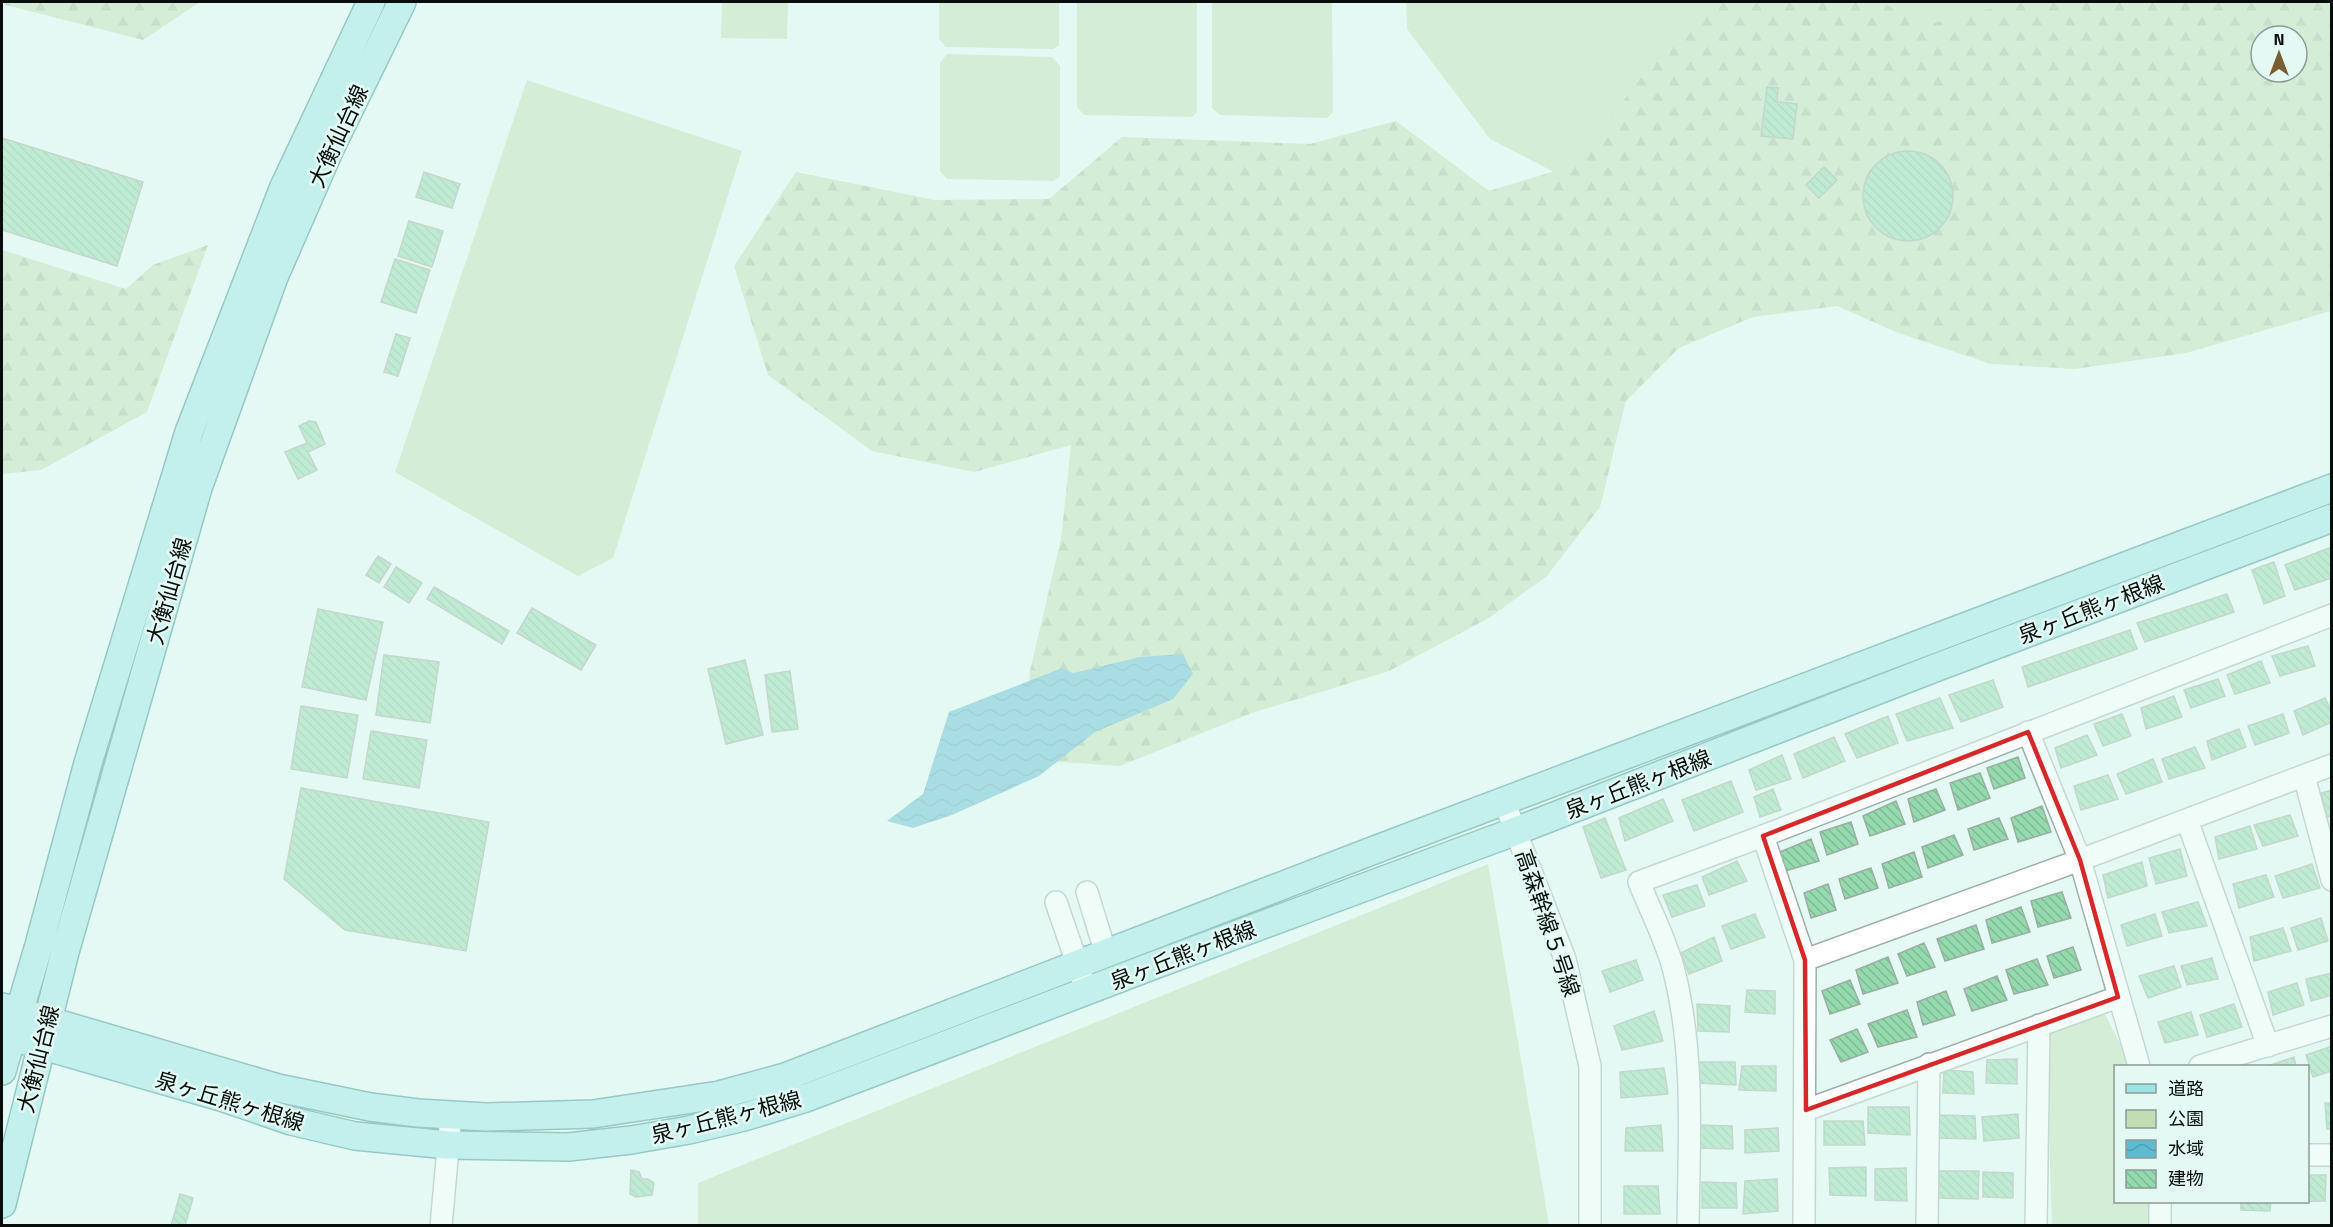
<svg xmlns="http://www.w3.org/2000/svg" width="2333" height="1227" font-family="'Titillium Web','Noto Sans JP',sans-serif">
<style>
.green{fill:#c0ddb4;fill-rule:evenodd}
.forest{fill:url(#forest-firs);fill-rule:evenodd}
.water{fill:url(#water-waves)}
.building{fill:url(#building-back-hatch);stroke:#9cada2;stroke-width:1.5}
.lines{fill:none;stroke-linecap:round;stroke-linejoin:round}
.minor-casing{stroke:#9cb0aa;stroke-width:24}
.major-casing{stroke:#3c8d8d;stroke-width:30}
.minor{stroke:#fff;stroke-width:21}
.major{stroke:#9be4e5;stroke-width:27}
.marked{fill:none;stroke:#d62828;stroke-width:4.5;stroke-linejoin:round}
.labels{text-anchor:middle;stroke-width:5;stroke-linejoin:round;paint-order:stroke}
.street-label{font-size:22px;fill:#070e0c;stroke:#e4f9f3}
</style>
<defs>
<pattern id="forest-firs" width="22" height="20" patternUnits="userSpaceOnUse" patternTransform="scale(1.5)"><rect width="22" height="20" fill="#c0ddb4"/><path d="M5 1l3.5 6h-7zM16 11l3.5 6h-7z" fill="#a4bc9a"/></pattern>
<pattern id="water-waves" width="16" height="10" patternUnits="userSpaceOnUse" patternTransform="scale(1.5)"><rect width="16" height="10" fill="#5fbbd2"/><path d="M0 5q4-4 8 0t8 0" fill="none" stroke="#51a0b3"/></pattern>
<pattern id="building-back-hatch" width="6" height="6" patternUnits="userSpaceOnUse" patternTransform="scale(1.5)"><rect width="6" height="6" fill="#94daae"/><path d="M-1 5l2 2M0 0l6 6M5-1l2 2" fill="none" stroke="#7eba94"/></pattern>
</defs>
<rect width="100%" height="100%" fill="#e4f9f3"/>
<path class="green" d="M722 2H788L787 39 721 38Z
M939 2H1059V45L1053 49 946 47 939 39Z
M1077 2H1197V112L1192 117 1084 115 1077 107Z
M1212 2H1332L1333 112 1327 118 1220 115 1212 108Z
M1406 2H2331V304L1608 200 1490 139 1407 29ZM2261 36H2297V72H2261Z
M947 54 1052 57 1060 66V176L1054 181 947 179 940 171V63Z
M527 80 742 151 613 558 578 576 395 472Z
M1488 864 1549 1225H698V1183Z
M2105 1014 2131 1066H2116V1202H2149L2150 1225H2052L2046 1035Z"/>
<path class="forest" d="M2 2H200L143 40 2 4Z
M1719 2H1882L1922 26 1998 7 2030 2H2316L2331 10V311L2186 353 2075 369 1991 364 1896 332 1837 306 1753 317 1679 348 1626 401 1600 507 1547 576 1489 618 1389 671 1252 713 1120 766 1046 761 1025 735 1030 671 1061 539 1071 445 974 472 872 451 768 375 734 266 796 172 935 200 1049 199 1122 137 1310 144 1396 121 1489 191 1572 166 1663 50ZM2261 36H2297V72H2261Z
M208 245 147 412 41 470 2 474V250L126 289 153 265Z"/>
<path class="water" d="M1183 654 1193 674 1173 699 1095 732 1039 776 952 815 913 828 887 821 923 794 949 712 1062 668 1073 673 1140 657Z"/>
<path class="building" d="M1767 87 1778 88 1777 102 1797 104 1793 139 1761 136Z
M2 138 143 182 117 266 2 230Z
M1863 196a45 45 0 1 1 90 0a45 45 0 1 1-90 0Z
M1824 167 1837 180 1819 198 1806 185Z
M424 172 460 184 452 208 416 197Z
M409 221 443 231 432 267 398 256Z
M395 259 430 270 416 313 381 302Z
M396 334 410 338 398 376 384 372Z
M309 421 316 422 325 444 308 452 317 470 298 479 285 452 307 443 299 426Z
M2329 548 2332 555V578L2295 590 2285 565Z
M378 556 391 564 379 583 366 575Z
M2274 562 2285 596 2264 604 2252 570Z
M396 567 422 583 409 603 384 587Z
M434 587 509 631 502 644 427 599Z
M2227 594 2234 612 2145 642 2137 623Z
M532 608 596 645 581 670 517 633Z
M318 609 383 622 366 700 302 687Z
M2130 630 2137 649 2028 687 2022 667Z
M2308 646 2315 666 2280 676 2272 656Z
M384 655 439 662 430 723 376 715Z
M745 660 763 735 726 744 708 669Z
M2261 661 2270 683 2235 694 2227 675Z
M790 671 798 729 772 732 765 675Z
M2218 679 2225 696 2191 708 2184 690Z
M1993 680 2003 707 1961 722 1949 695Z
M2174 696 2182 717 2146 729 2141 708Z
M1940 698 1953 728 1907 741 1896 714Z
M2325 698 2332 712V722L2303 735 2294 711Z
M301 706 358 715 347 778 291 769Z
M2122 714 2131 736 2103 746 2094 724Z
M2283 714 2289 733 2255 745 2248 726Z
M1888 716 1898 743 1857 758 1845 734Z
M2239 729 2246 747 2212 760 2207 741Z
M371 731 427 740 419 788 363 779Z
M2087 735 2097 755 2061 768 2055 748Z
M1834 737 1845 761 1803 778 1794 754Z
M2195 747 2205 768 2169 779 2162 759Z
M1782 755 1791 779 1756 790 1749 770Z
M2018 757 2025 778 1994 789 1987 768Z
M2153 759 2162 782 2126 794 2117 774Z
M1980 773 1990 798 1958 810 1950 783Z
M2108 775 2118 799 2081 810 2074 786Z
M1731 781 1743 812 1694 831 1682 800Z
M301 788 489 822 466 951 345 930 284 879Z
M1773 789 1781 810 1760 817 1754 797Z
M1936 789 1945 810 1914 822 1908 799Z
M2332 790V816L2327 817 2321 793Z
M1663 799 1673 821 1625 841 1619 818Z
M1896 801 1905 824 1870 836 1863 816Z
M2042 806 2051 832 2018 842 2011 818Z
M2290 815 2298 836 2263 846 2254 825Z
M1605 818 1626 870 1601 878 1583 827Z
M1999 818 2008 839 1974 850 1968 829Z
M1851 822 1858 844 1827 855 1820 832Z
M2250 826 2257 849 2219 859 2215 837Z
M1954 835 1963 855 1928 868 1922 847Z
M1811 839 1819 861 1785 871 1780 852Z
M2180 849 2187 876 2156 884 2149 858Z
M1914 852 1922 877 1889 888 1882 864Z
M1737 861 1747 881 1709 895 1702 877Z
M2142 862 2147 886 2108 898 2103 875Z
M2312 864 2320 888 2283 898 2275 876Z
M1871 868 1878 888 1845 899 1839 879Z
M2266 875 2274 897 2239 908 2233 884Z
M1828 884 1836 910 1811 918 1804 893Z
M1697 885 1705 906 1672 917 1663 895Z
M2062 892 2071 918 2038 927 2031 901Z
M2198 902 2207 926 2169 933 2162 912Z
M2021 907 2030 932 1992 943 1986 920Z
M1755 914 1765 937 1731 949 1722 926Z
M2155 914 2162 936 2127 946 2121 925Z
M2321 918 2328 941 2298 950 2291 928Z
M1976 925 1984 949 1945 961 1937 939Z
M2283 928 2291 951 2254 961 2250 937Z
M1714 937 1722 961 1689 974 1681 953Z
M1924 943 1935 967 1907 976 1898 954Z
M2073 947 2081 970 2054 978 2047 956Z
M1888 957 1898 983 1863 994 1856 970Z
M2212 958 2218 979 2187 985 2181 966Z
M2037 959 2048 985 2014 994 2006 970Z
M1636 960 1643 980 1610 992 1602 971Z
M2174 966 2181 987 2148 998 2139 976Z
M2332 973V995L2311 1001 2306 979Z
M1997 976 2007 1000 1972 1011 1964 989Z
M1850 980 1860 1004 1830 1014 1822 991Z
M2297 983 2304 1005 2273 1015 2268 992Z
M1747 990 1775 991V1014L1745 1012Z
M1946 991 1955 1015 1923 1025 1917 1002Z
M1697 1004 1730 1006 1729 1032 1698 1031Z
M2234 1004 2242 1027 2207 1037 2200 1015Z
M1907 1010 1917 1037 1878 1047 1868 1024Z
M1654 1011 1663 1041 1622 1050 1614 1026Z
M2191 1012 2198 1035 2165 1043 2158 1022Z
M1857 1029 1868 1052 1841 1062 1830 1040Z
M2332 1046V1071L2313 1077 2306 1055Z
M2294 1057 2296 1066H2268Z
M2017 1059V1084L1986 1083 1987 1060Z
M1698 1062H1735L1736 1085 1696 1083Z
M1742 1066H1776V1091L1739 1090Z
M1664 1068 1668 1094 1621 1098 1620 1072Z
M1944 1070 1973 1072 1974 1094 1943 1093Z
M2325 1103H2332V1129H2327Z
M1868 1107H1909L1910 1135 1868 1133Z
M2018 1114 2019 1138 1984 1141 1982 1117Z
M1937 1115 1975 1116 1976 1139 1938 1138Z
M1824 1121H1863L1865 1145H1824Z
M1661 1125 1663 1151H1625L1626 1128Z
M1700 1125 1732 1126 1733 1149 1699 1148Z
M1778 1128 1779 1151 1745 1153V1130Z
M1866 1167V1196L1830 1195 1829 1168Z
M1906 1168 1907 1201 1875 1200V1169Z
M631 1170 639 1172 642 1179H648L654 1183 652 1195 636 1197 630 1194Z
M1939 1171H1979L1978 1199 1938 1198Z
M1983 1172 2013 1173V1198L1983 1197Z
M2308 1175H2326L2325 1201 2288 1202H2308Z
M1777 1179 1778 1211 1743 1214 1745 1181Z
M1702 1182 1736 1183 1737 1208H1702Z
M1624 1186H1658L1660 1214H1624Z
M180 1194 193 1198 185 1226H171Z
M2241 1202H2271L2270 1211 2241 1210Z"/>
<g class="lines">
<defs>
<path id="minor" d="M2028 732 2080 860 2139 1066
M2304 776 2332 880
M1504 801 1565 959 1590 1066V1226
M2187 820 2268 1046
M1763 836 1805 960 1804 1226
M1087 892 1106 954
M1056 902 1087 992
M1805 960 2080 860 2332 765
M2200 1066 2332 1026
M1806 1110 2118 997
M2308 1155H2332
M2160 1202V1226
M441 1226 451 1116
M1688 1226C1689 1141 1695 1054 1674 971 1667 942 1650 910 1639 882L1763 836 2332 615
M1927 1226 1929 1064
M2036 1226 2039 1025"/>
<path id="major" d="M2 1007 278 1088 370 1107 418 1113 486 1117 593 1114 719 1095 785 1077 1377 849 2332 488
M2 1034 221 1097 291 1121 355 1136 448 1145 568 1147 631 1140 689 1130 744 1117 806 1098 1152 966 1516 831 1935 668 2332 518
M2 1071 39 945 88 763 189 432 283 189 371 2
M2 1204 65 952 198 488 274 277 330 149 402 2"/>
</defs>
<use href="#minor" class="minor-casing"/>
<use href="#major" class="major-casing"/>
<use href="#minor" class="minor"/>
<use href="#major" class="major"/>
</g>
<path d="M0 0H2333V1227H0ZM2028 732 2080 860 2118 997 1806 1110 1805 960 1763 836Z" fill="#e4f9f3" fill-opacity=".55" fill-rule="evenodd"/>
<path class="marked" d="M2028 732 2080 860 2118 997 1806 1110 1805 960 1763 836Z"/>
<g class="labels">
<g class="street-label">
<text transform="translate(338 136) rotate(-65)" y="8">大衡仙台線</text>
<text transform="translate(169 591) rotate(-74)" y="8">大衡仙台線</text>
<text transform="translate(2091 609) rotate(-21)" y="8">泉ヶ丘熊ヶ根線</text>
<text transform="translate(1638 784) rotate(-21)" y="8">泉ヶ丘熊ヶ根線</text>
<text transform="translate(1548 923) rotate(71)" y="8">高森幹線５号線</text>
<text transform="translate(1183 955) rotate(-21)" y="8">泉ヶ丘熊ヶ根線</text>
<text transform="translate(38 1059) rotate(-76)" y="8">大衡仙台線</text>
<text transform="translate(230 1101) rotate(17)" y="8">泉ヶ丘熊ヶ根線</text>
<text transform="translate(726 1117) rotate(-14)" y="8">泉ヶ丘熊ヶ根線</text>
</g>
</g>
<rect width="2333" height="1227" fill="none" stroke="#070e0c" stroke-width="6"/>
<rect x="2114" y="1065" width="195" height="138" fill="#e4f9f3" stroke="#8c9b97" stroke-width="1.5"/>
<rect x="2126" y="1084" width="30" height="9" fill="#9be4e5" stroke="#8c9b97" stroke-width="1.5"/>
<text x="2168" y="1095" font-size="18" fill="#070e0c">道路</text>
<rect x="2126" y="1110" width="30" height="18" fill="#c0ddb4" stroke="#8c9b97" stroke-width="1.5"/>
<text x="2168" y="1125" font-size="18" fill="#070e0c">公園</text>
<rect x="2126" y="1140" width="30" height="18" fill="url(#water-waves)" stroke="#8c9b97" stroke-width="1.5"/>
<text x="2168" y="1155" font-size="18" fill="#070e0c">水域</text>
<rect x="2126" y="1170" width="30" height="18" fill="url(#building-back-hatch)" stroke="#8c9b97" stroke-width="1.5"/>
<text x="2168" y="1185" font-size="18" fill="#070e0c">建物</text>
<g transform="translate(2279 54)"><circle r="28" fill="#e4f9f3" stroke="#8c9b97" stroke-width="1.5"/>
<path d="M0-4.5L10 22L0 15L-10 22Z" fill="#7a5d30"/>
<text y="-9" font-size="16" font-weight="bold" text-anchor="middle" fill="#070e0c">N</text>
</g>
</svg>
